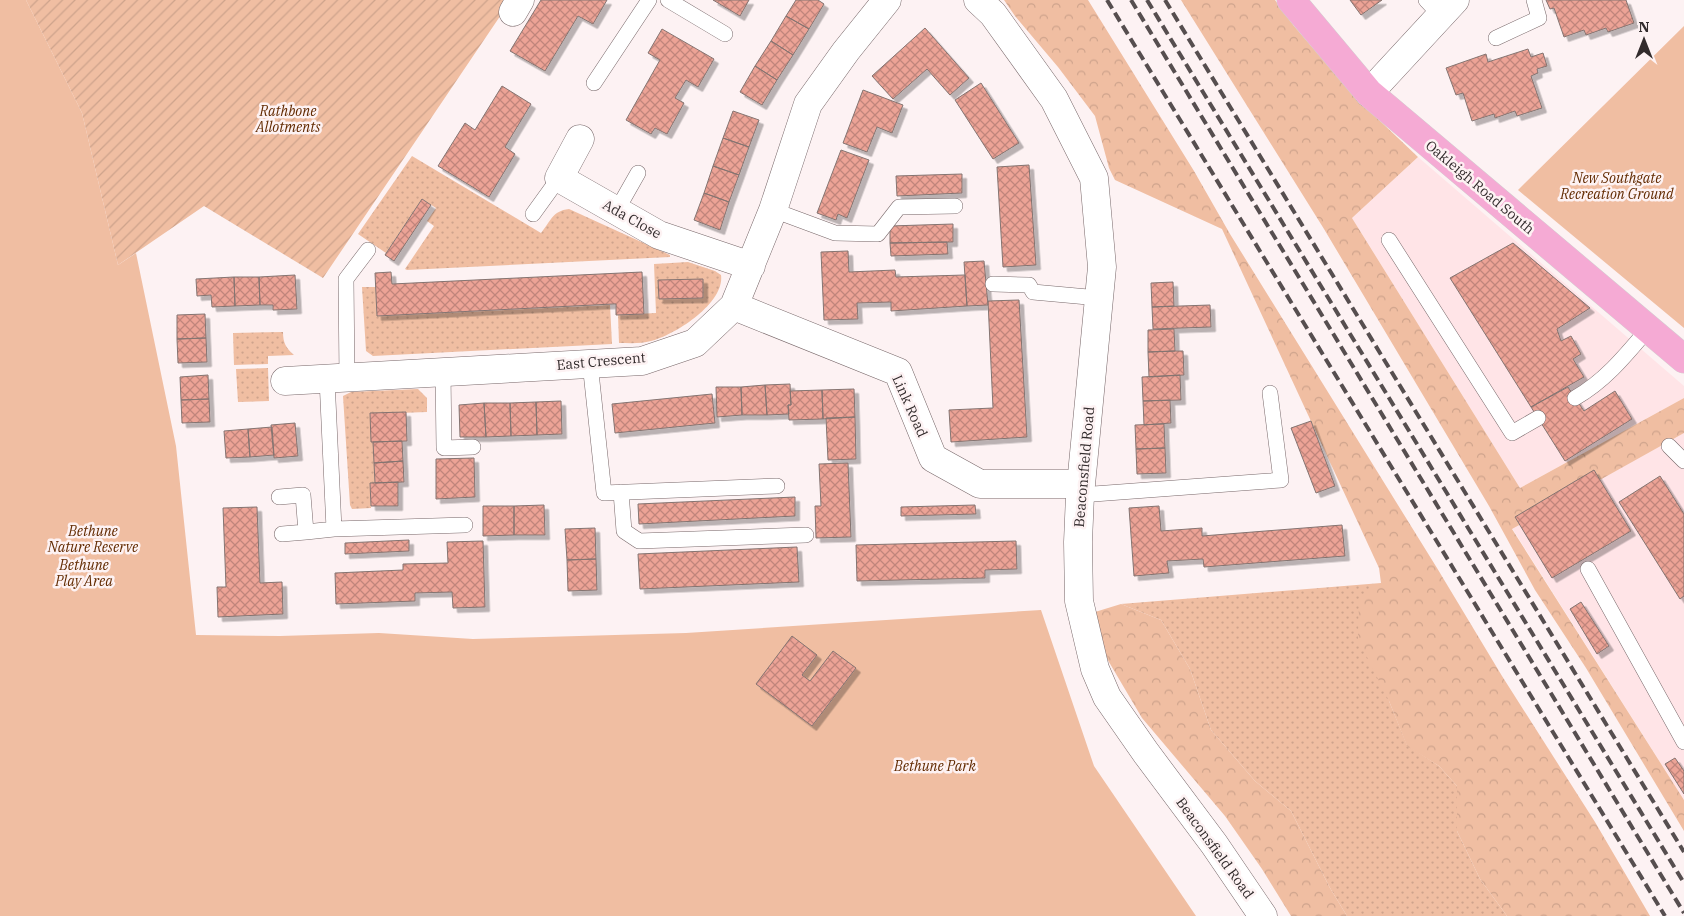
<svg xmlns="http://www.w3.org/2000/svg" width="1684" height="916" font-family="'IBM Plex Serif',serif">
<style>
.built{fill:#ffe4e7}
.grass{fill:url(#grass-dots)}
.forest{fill:url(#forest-crowns)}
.park{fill:#f0bea2}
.garden{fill:url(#garden-furrows)}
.building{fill:url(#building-cross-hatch);stroke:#847471;filter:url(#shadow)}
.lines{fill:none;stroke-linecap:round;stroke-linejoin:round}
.lane-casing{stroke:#78686a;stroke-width:16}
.street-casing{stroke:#78686a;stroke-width:29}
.primary-casing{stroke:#d2d0d1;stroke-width:29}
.lane{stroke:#fff;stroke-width:15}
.street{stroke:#fff;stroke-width:28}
.primary{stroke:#f5aad4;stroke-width:28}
.rail{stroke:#564e4f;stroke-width:4;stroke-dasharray:10 5;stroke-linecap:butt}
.labels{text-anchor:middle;stroke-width:5;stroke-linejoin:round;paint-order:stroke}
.park-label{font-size:14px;font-style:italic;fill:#622a00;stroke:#fdf2f3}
.street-label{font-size:14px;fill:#322b2c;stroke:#fdf2f3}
</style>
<defs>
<pattern id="grass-dots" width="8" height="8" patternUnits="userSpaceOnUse" patternTransform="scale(1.25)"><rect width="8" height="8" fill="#f0bea2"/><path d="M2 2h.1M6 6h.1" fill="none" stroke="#cea38c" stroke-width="1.8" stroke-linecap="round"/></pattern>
<pattern id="forest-crowns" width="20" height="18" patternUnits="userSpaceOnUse" patternTransform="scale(1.25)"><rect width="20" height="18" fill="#f0bea2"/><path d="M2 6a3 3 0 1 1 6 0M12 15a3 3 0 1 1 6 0" fill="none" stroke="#cea38c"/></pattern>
<pattern id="garden-furrows" width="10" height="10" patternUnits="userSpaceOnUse" patternTransform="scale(1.25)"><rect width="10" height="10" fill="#f0bea2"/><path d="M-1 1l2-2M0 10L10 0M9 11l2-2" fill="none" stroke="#cea38c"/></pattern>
<pattern id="building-cross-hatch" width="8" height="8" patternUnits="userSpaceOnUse" patternTransform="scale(1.25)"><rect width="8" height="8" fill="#eca396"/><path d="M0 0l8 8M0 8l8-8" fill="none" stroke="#c0857b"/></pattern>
<filter id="shadow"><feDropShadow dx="4.5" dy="4.5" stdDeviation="0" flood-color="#0004"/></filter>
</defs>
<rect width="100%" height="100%" fill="#fdf2f3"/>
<path class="built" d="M1418 157 1684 386V398L1520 488 1352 218Z
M1684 433V800L1512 528Z"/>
<path class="grass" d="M412 156 541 233C551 221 552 211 569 209L670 255V257L407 270 405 269 434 226 427 221 436 208 422 199 386 253 358 234Z
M688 262 715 271 721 275C725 303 675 335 651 341 641 344 629 343 619 343L618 315 656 313 654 264Z
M362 287H376L377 316 610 305 612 344 373 356 366 351Z
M283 332C283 343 286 348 294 355L268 356V364L234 365 233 333Z
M268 368 269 401 238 402 236 369Z
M418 389 427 398V412L370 414 374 442 375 483 370 484 371 508 352 509 350 505 343 396 351 392Z
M1381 583 1389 701 1407 745 1439 766 1457 786V831L1480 879 1507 916H1347L1330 888 1291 811 1255 781 1211 730 1190 669 1161 620 1121 604Z"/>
<path class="forest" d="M1004 0H1088L1194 171 1230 234 1437 568 1502 676 1595 822 1650 916H1507L1480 879 1457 831V786L1439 766 1407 746 1389 701 1358 639 1359 598 1381 583 1379 568 1222 229 1115 180 1109 168 1095 116 1058 67 1015 16Z
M1181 0H1275L1294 26 1357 99 1418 157 1352 218 1520 488 1684 398V433L1512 529 1684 800V831L1586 668 1535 590 1489 506 1324 229Z
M1121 604 1161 620 1190 669 1211 730 1255 781 1291 811 1330 888 1347 916H1291L1262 869 1225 816 1142 718 1106 657 1095 612Z"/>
<path class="park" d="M0 0H26L82 113 118 265 136 253 176 446 196 635 280 636 379 633 473 639 686 633 1041 610 1094 766 1196 916H0Z
M1684 26V328L1518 190Z"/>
<path class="garden" d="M26 0H511L323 278 204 206 118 265 82 113Z"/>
<path class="building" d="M541 0H607L593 24 578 16 545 71 510 51Z
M713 0H749L740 16Z
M796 0H818L824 4 809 29 786 16Z
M1350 0H1382L1361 15Z
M1546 0H1626L1634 23 1608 32 1606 28 1586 35 1584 30 1564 37 1554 8 1550 9Z
M786 16 809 29 793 55 771 41Z
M925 28 969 78 950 95 927 69 893 99 872 76Z
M662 29 714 59 698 87 686 80 675 98 684 103 667 134 655 128 651 134 626 120 660 60 648 53Z
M771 41 793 55 777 80 755 66Z
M1528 49 1531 57 1543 53 1547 66 1537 69 1538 73 1531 76 1542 108 1517 116 1515 111 1495 118 1494 114 1472 121 1463 93 1456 95 1446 68 1486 54 1488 62Z
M755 66 777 80 762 105 740 92Z
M981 83 1019 143 993 159 955 100Z
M502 86 531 104 505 147 515 154 489 197 438 166 465 123 475 130Z
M863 90 903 105 892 133 877 127 867 152 843 143Z
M733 111 759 120 749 147 723 138Z
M723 138 749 147 739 175 713 166Z
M841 150 869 160 847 218 838 214 836 220 817 213Z
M1029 165 1036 265 1003 267 997 167Z
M713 166 739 175 729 202 704 193Z
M962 174V193L897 196 896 176Z
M704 193 729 202 720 230 694 220Z
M422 199 431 205 394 261 385 255Z
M953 224V242L890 243V226Z
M947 242 948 254 891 256 890 243Z
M1513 243 1590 308 1557 329 1561 341 1571 336 1581 354 1573 359 1584 377 1531 407 1450 278Z
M848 251 849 272 895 270 896 277 965 275 967 306 891 311V302L857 303 858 319 824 320 821 252Z
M984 261 988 305 967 306 964 262Z
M391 272 392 284 642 272 644 314 616 315V304H613L377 316 375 273Z
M295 275 297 309 273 310V305H260L259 277Z
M234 277 235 306 212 307 211 295 197 296 196 279Z
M234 277H259L260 305 235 306Z
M703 279V298L659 299 658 280Z
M1173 282 1174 306 1152 307 1151 283Z
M1019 300 1027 437 951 442 949 410 993 408 988 301Z
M1210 305 1211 327 1153 329 1152 307Z
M205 314 206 338 177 339V315Z
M1174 329 1175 351 1148 352V330Z
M206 338 207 362 178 363 177 339Z
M1175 351H1183L1184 375 1149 377 1148 352Z
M208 375 209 399 181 400 180 377Z
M1180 375 1181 400 1143 401 1142 377Z
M790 384 791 405H788L789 414 767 415 765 385Z
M765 385 767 415H742L741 387Z
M716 387H741L742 415 717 417Z
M1568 387 1584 411 1615 391 1632 419 1565 461 1531 407Z
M854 389 855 417 823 419 822 390Z
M822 390 823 419 789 420 788 405H791L790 391Z
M712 394 715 423 615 433 612 404Z
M209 399 210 422 182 423 181 400Z
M1170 400 1171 423 1144 425 1143 401Z
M561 401 562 434 537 435 536 402Z
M536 402 537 435 511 436 510 403Z
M484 403 486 437H460L459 405Z
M484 403H510L511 436 486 437Z
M406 412 407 441 371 442 370 413Z
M855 417 856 459 828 460 826 418Z
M1311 421 1335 486 1316 493 1291 428Z
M295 423 298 456 274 458 271 425Z
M1164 424 1165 448 1136 449 1135 425Z
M272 427 274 455 250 457 248 429Z
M248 429 250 457 226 458 224 431Z
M402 441 403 461 374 463 373 442Z
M1165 448 1166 473 1137 474 1136 449Z
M474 458 475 497 436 499V459Z
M403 461 404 482 375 483 374 463Z
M848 463 851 537 816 538 815 506H821L819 464Z
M1594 470 1631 531 1552 578 1515 517Z
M1660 476 1684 514V596L1680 599 1619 502Z
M398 482V506H371L370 483Z
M795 497V516L639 524 638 504Z
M544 505 545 535H514V506Z
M975 505 976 514 901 516V507Z
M483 506H514V535L483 536Z
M1159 506 1161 531 1202 528V536L1342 525 1345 556 1204 567 1203 559 1167 561 1169 573 1134 576 1129 508Z
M257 507 260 583 282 582 283 614 218 617 217 587H226L223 508Z
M595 528 596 559 567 560 565 529Z
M409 540V551L345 554V543Z
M483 541 485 607 453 608 452 592 415 593V601L336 604 335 573 403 570V564L448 563 447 542Z
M1016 541 1017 569 985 570V578L857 581 856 545Z
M797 547 799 582 640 589 638 554Z
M596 559 597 590 568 591 567 560Z
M1581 602 1609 646 1597 654 1570 609Z
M792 636 817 655 802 675 810 681 833 651 856 668 812 726 756 684Z
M1675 758 1684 771V794L1665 764Z"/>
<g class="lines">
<defs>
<path id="lane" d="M668 0 725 34
M1426 0 1441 16
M1496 38 1539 18 1534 0
M594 83 649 0
M617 210 638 173
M773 210 835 233 878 234 899 207 955 206
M533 214 559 178
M1389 240 1512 433 1538 418
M993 284 1029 285 1033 292 1099 298
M590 363 604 493 777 486
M443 372 444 448 473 447
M347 378 346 279 368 250
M327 379 334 529 465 525
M1575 398C1605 381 1626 355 1648 329
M1669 446 1684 461
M621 492 624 531 639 541 806 535
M1080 495 1281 480 1270 393
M279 497 303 495 306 532 334 529
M282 534 306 532
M1588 569 1684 742"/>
<path id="street" d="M978 0 993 14 1054 99 1094 178 1102 267 1080 495 1078 542 1079 601 1095 669 1107 697 1146 753 1214 844 1263 916
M513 12 520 0
M1369 93 1455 0
M580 139 559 178 659 235 751 266
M734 306 898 372 933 458 980 484H1081
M285 381 642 361 695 343 734 306 773 210 808 104 846 51 887 0"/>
<path id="primary" d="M1291 0 1369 93 1684 359"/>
</defs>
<use href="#lane" class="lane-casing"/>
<use href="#street" class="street-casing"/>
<use href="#primary" class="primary-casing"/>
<use href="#lane" class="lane"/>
<use href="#street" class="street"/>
<use href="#primary" class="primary"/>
<path class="rail" d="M1107 0 1665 916
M1131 0 1684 913
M1147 0 1684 883
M1165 0 1684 852"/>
</g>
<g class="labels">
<g class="park-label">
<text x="288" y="116">Rathbone<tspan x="288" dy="16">Allotments</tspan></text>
<text x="1617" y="183">New Southgate<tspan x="1617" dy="16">Recreation Ground</tspan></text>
<text x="93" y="536">Bethune<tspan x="93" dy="16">Nature Reserve</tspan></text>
<text x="84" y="570">Bethune<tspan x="84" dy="16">Play Area</tspan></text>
<text x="935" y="771">Bethune Park</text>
</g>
<g class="street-label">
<text transform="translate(1480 187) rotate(40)" y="5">Oakleigh Road South</text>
<text transform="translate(632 219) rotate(29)" y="5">Ada Close</text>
<text transform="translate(601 361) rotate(-5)" y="5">East Crescent</text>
<text transform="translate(910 406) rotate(66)" y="5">Link Road</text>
<text transform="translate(1084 467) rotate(-85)" y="5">Beaconsfield Road</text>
<text transform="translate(1215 848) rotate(54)" y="5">Beaconsfield Road</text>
</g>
</g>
<g transform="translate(1644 40)" stroke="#fdf2f3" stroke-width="4" paint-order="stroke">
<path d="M0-4L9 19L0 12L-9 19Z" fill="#322b2c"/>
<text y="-8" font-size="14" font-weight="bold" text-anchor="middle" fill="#322b2c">N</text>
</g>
</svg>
